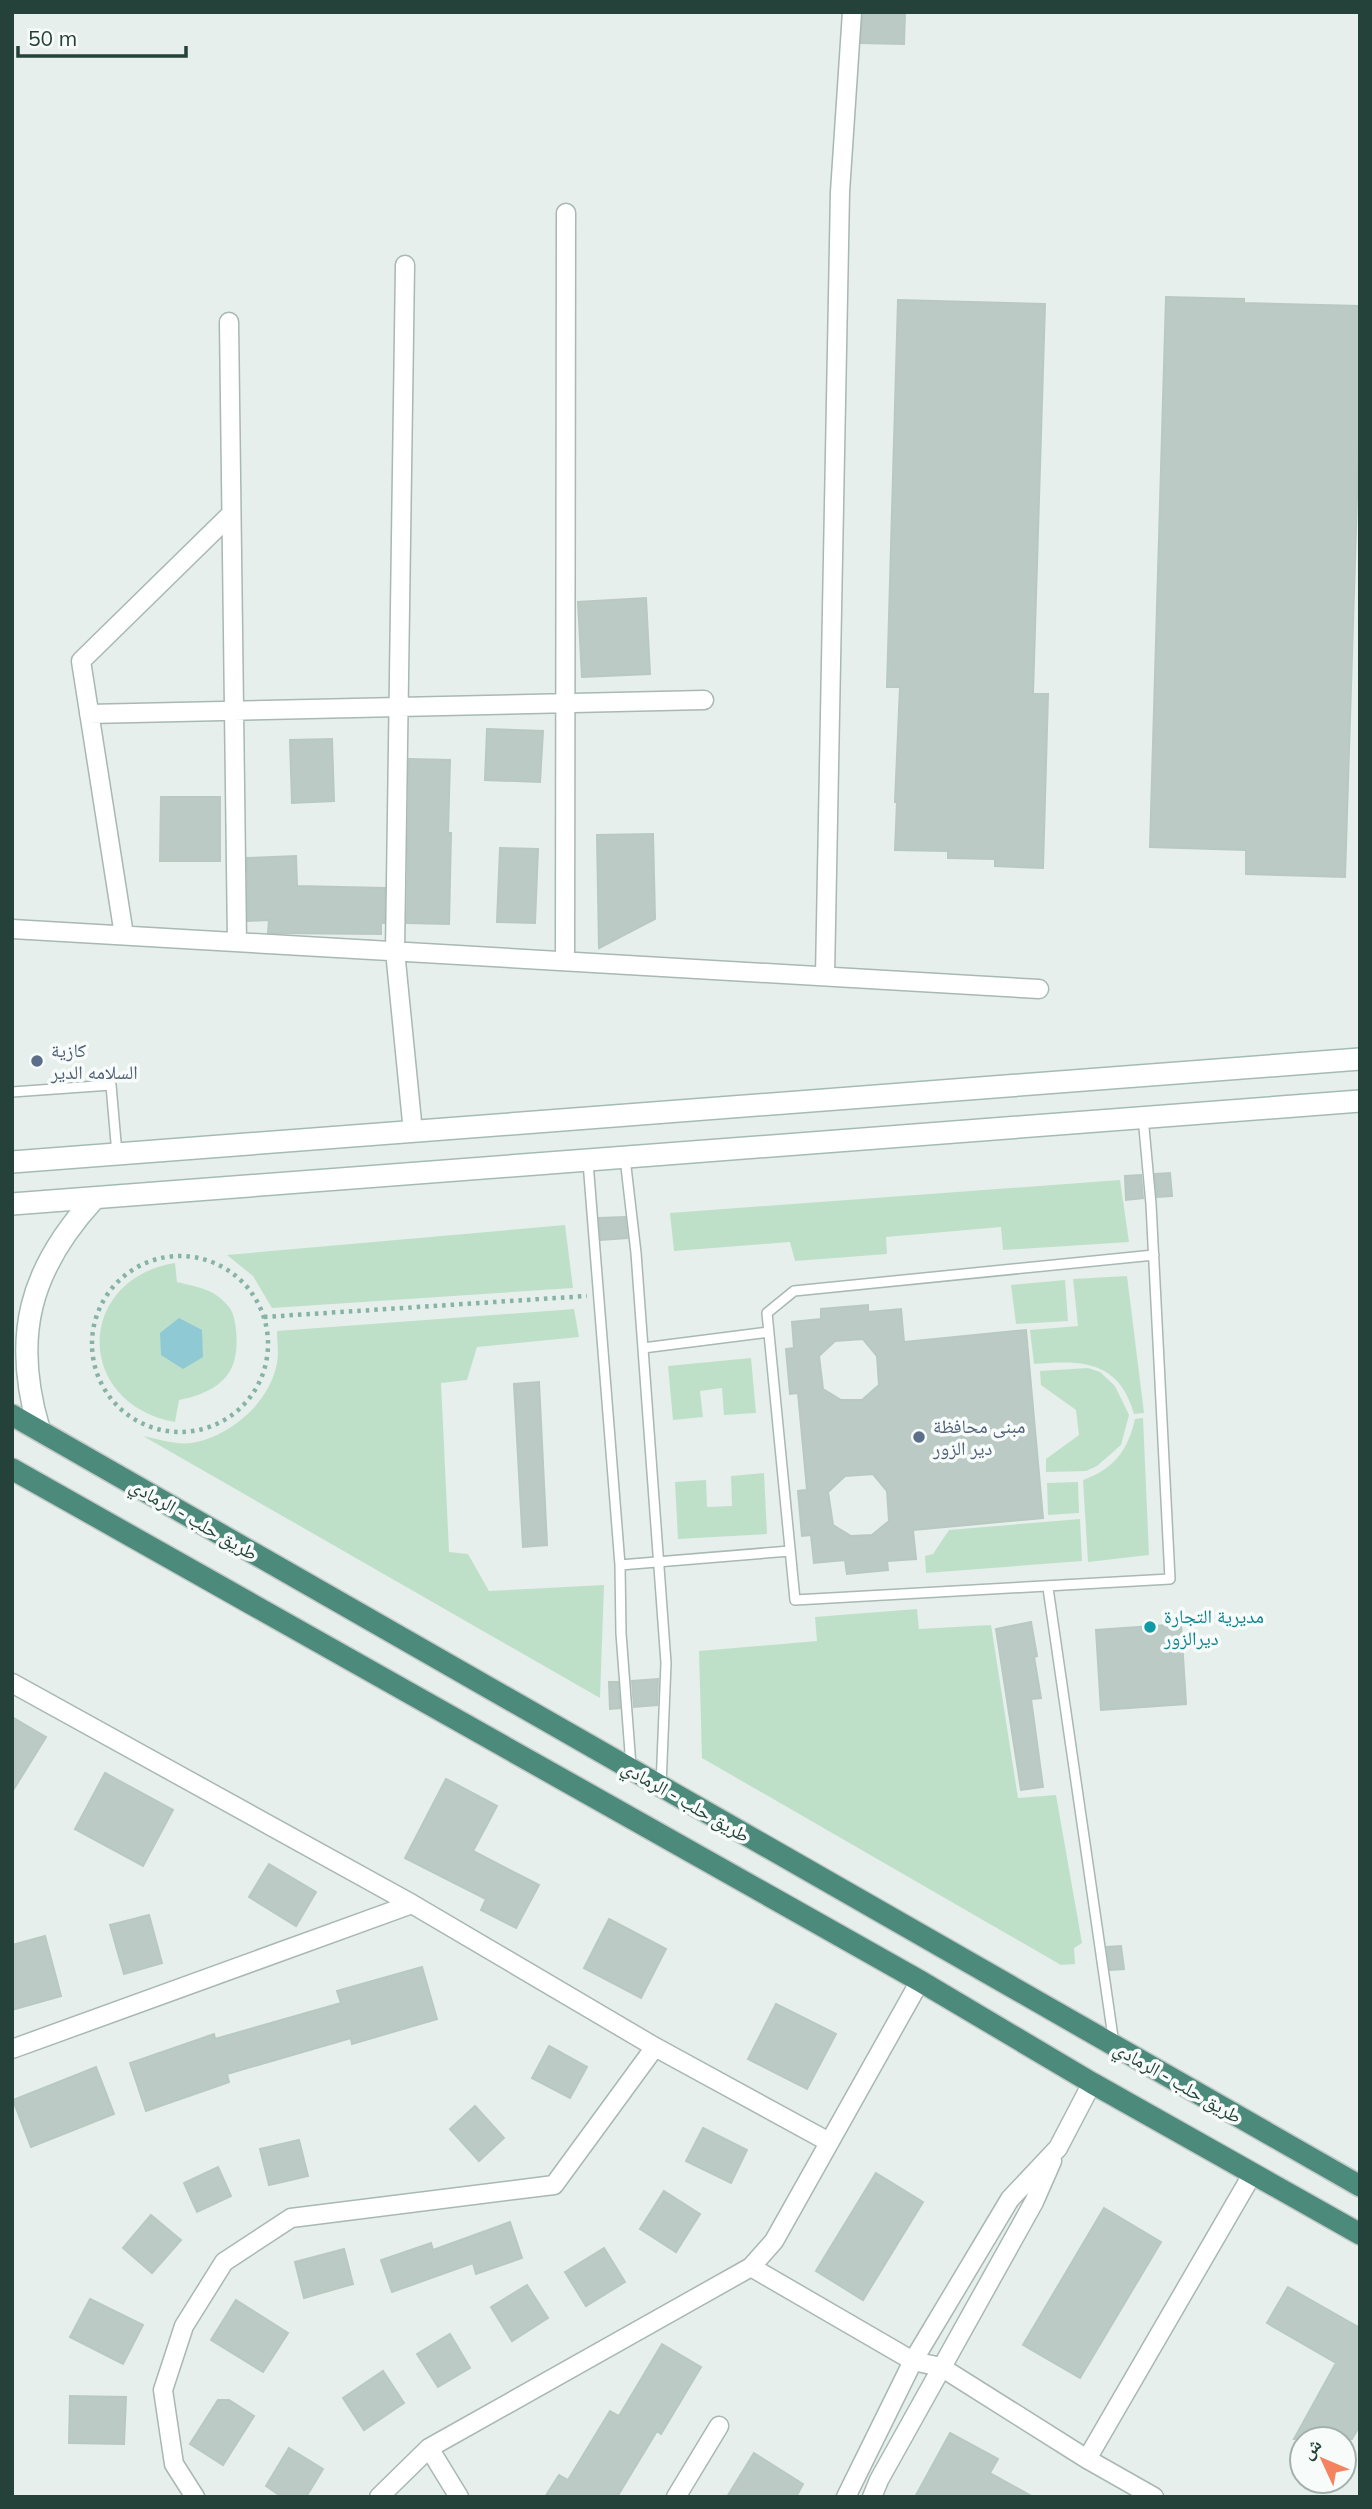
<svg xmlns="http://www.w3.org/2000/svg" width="1372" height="2509" font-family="Mulish,'Noto Naskh Arabic',sans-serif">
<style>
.green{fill:#bfe0c8}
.water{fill:#8ec9d4}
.building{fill:#bbcac4;stroke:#b8c9c2;stroke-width:2;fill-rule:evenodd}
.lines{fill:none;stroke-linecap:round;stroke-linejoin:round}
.service-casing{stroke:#a8b8b2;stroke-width:12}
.minor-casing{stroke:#a8b8b2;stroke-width:21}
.secondary-casing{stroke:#a4bbb3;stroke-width:24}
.trunk-casing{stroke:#c2cac8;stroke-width:24}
.path{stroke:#86b3a5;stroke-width:4.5;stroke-dasharray:3.5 5;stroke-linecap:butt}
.service{stroke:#fff;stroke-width:9}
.minor{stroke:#fff;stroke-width:18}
.secondary{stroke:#fff;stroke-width:21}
.trunk{stroke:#4c8a7c;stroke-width:21}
.service-dot{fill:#5c6f8a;stroke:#f7fbf9;stroke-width:2.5}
.culture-dot{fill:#0f9aa8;stroke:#f7fbf9;stroke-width:2.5}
.labels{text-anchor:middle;stroke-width:7;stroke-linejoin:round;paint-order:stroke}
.service-label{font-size:19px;fill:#4e5e75;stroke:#f7fbf9;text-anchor:start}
.street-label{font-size:19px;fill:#24423a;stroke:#f7fbf9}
.culture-label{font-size:19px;fill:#0d838f;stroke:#f7fbf9;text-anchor:start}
</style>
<rect width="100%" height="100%" fill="#e6efeb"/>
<path class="green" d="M1120 1180 1129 1242 1003 1250 1001 1227 886 1237 887 1254 795 1261 790 1242 674 1251 670 1213Z
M565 1225 573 1288 272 1308 253 1276 227 1255Z
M175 1263 177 1282C189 1285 202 1287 213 1293 220 1297 229 1305 232 1312 238 1327 239 1357 230 1371 219 1389 199 1396 179 1400L175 1422C73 1403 76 1279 175 1263Z
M1127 1276 1144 1413 1134 1414C1119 1360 1081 1360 1034 1364L1030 1330 1078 1326 1073 1279Z
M1065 1280 1068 1321 1016 1324 1011 1285Z
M574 1309 579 1337 477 1347 467 1380 441 1383 449 1552 468 1554 489 1591 604 1585 600 1698 143 1436C158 1439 176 1445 191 1443 229 1437 270 1403 277 1363 279 1353 277 1341 277 1331Z
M751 1358 756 1413 724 1415 722 1388 700 1391 703 1417 673 1420 668 1366Z
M1088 1368 1100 1372 1115 1386 1129 1415 1121 1445 1097 1466 1086 1471 1046 1472V1459L1079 1435 1076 1410 1041 1385 1040 1371Z
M1143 1418 1149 1555 1088 1562 1083 1480C1114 1469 1128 1450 1135 1419Z
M764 1473 767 1534 678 1539 675 1482 706 1480 707 1507 732 1506 731 1476Z
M1078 1482 1079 1513 1048 1515 1047 1483Z
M1080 1519 1082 1561 926 1573 925 1556 933 1554 949 1530Z
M917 1609 919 1629 991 1625 1018 1798 1056 1795 1082 1943 1074 1948 1075 1964 1061 1965 702 1758 699 1651 817 1641 815 1617Z"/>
<path class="water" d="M179 1318 202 1330 203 1357 183 1369 161 1355 160 1333Z"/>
<path class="building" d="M863 12H905L904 44 861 43Z
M1166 297 1244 299V303L1360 306V402L1345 877 1246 874V850L1150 847Z
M898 300 1045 304 1033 694H1048L1043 868 995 866V859L948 858V851L895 850 897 802H895L900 687H887Z
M646 598 650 674 582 677 578 602Z
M487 729 543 731 540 782 485 780Z
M332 739 334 801 292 803 290 740Z
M409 759 450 760 448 833H451L449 924 407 923Z
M161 797H220V861H160Z
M653 834 655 919 599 948 597 835Z
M500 848 538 849 535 923 497 922Z
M296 856 297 886 385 888 384 923H381V934L268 933 269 920 248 921 247 858Z
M1170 1173 1172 1196 1157 1197 1155 1174Z
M1141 1175 1143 1198 1126 1200 1125 1176Z
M625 1217 627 1238 601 1240 599 1218Z
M868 1305V1312L901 1309 904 1342 1026 1330 1043 1518 913 1530 916 1559 887 1561 888 1570 847 1574 845 1560 814 1563 811 1535 802 1536 798 1491 807 1490 798 1393 790 1394 786 1349 794 1348 792 1322 821 1319V1309ZM863 1339 877 1356 879 1385 862 1400H841L823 1389 819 1356 835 1341ZM873 1474 887 1491 889 1521 872 1535 851 1536 833 1525 828 1492 845 1476Z
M539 1382 547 1545 523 1547 514 1384Z
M1031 1622 1037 1656 1034 1657 1041 1698 1031 1699 1043 1787 1021 1790 996 1629Z
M1181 1624 1186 1704 1101 1710 1096 1630Z
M658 1679 657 1705 634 1707 632 1681Z
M609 1682H618L620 1708 610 1709Z
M12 1717 46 1737 12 1792Z
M105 1773 173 1810 143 1866 75 1829Z
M446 1779 497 1806 473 1851 539 1885 516 1928 481 1910 486 1899 405 1858Z
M269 1864 316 1892 296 1926 249 1897Z
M149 1915 162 1963 124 1974 110 1925Z
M609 1919 666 1949 641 1998 584 1968Z
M45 1936 61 1996 12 2010V1945Z
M1121 1946 1124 1969 1110 1970 1107 1947Z
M422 1967 437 2019 352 2044 351 2038 227 2074 229 2082 146 2111 130 2063 214 2034 215 2039 341 2003 337 1991Z
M776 2004 836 2034 807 2089 748 2059Z
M549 2046 587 2067 570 2098 532 2078Z
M96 2067 114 2114 31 2147 13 2100Z
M475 2106 504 2138 479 2161 450 2129Z
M703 2128 747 2150 731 2183 686 2161Z
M299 2140 308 2176 269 2185 260 2149Z
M218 2167 231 2196 197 2212 184 2183Z
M876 2173 923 2202 863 2300 816 2271Z
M664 2191 700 2214 676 2252 640 2229Z
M1104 2208 1161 2242 1080 2378 1023 2345Z
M151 2215 181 2240 152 2273 123 2248Z
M510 2222 522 2258 476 2274 473 2263 392 2292 381 2260 431 2243 433 2250Z
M604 2248 625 2282 586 2306 565 2272Z
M344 2249 353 2284 304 2298 295 2262Z
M527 2285 548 2318 512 2341 491 2307Z
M1288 2287 1360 2328V2425L1352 2439H1294L1336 2363 1267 2323Z
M90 2299 143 2325 123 2364 70 2337Z
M236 2300 288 2333 263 2372 211 2340Z
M450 2334 470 2368 438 2387 417 2354Z
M662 2344 701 2367 661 2434 657 2431 617 2497H545L559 2475 568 2480 610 2411 619 2416Z
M383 2371 404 2403 364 2430 343 2398Z
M70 2396 126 2397 124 2444 69 2443Z
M218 2400H229L254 2416 223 2465 190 2444Z
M950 2433 998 2459 990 2473 1033 2497H915Z
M289 2448 323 2469 306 2497H282L266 2486Z
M754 2453 803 2484 796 2497H727Z"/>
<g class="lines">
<defs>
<path id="service" d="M12 1092 111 1085 117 1154
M1143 1117 1151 1204 1170 1579 795 1600 767 1313 794 1291 1154 1255
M625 1158 636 1253 666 1663 661 1786
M588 1162 620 1565
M643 1348 769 1332
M1048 1588 1114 2044
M631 1766 621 1633 620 1565 790 1551"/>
<path id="minor" d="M405 265 395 951 413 1132
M229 322 237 942
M89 714 704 700
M12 929 1039 989
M124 935 81 661 231 514
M565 961 566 213
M825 976 840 192 852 12
M12 1683 412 1904 655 2047 829 2142
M12 2049 412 1904
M751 2267 913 2361 941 2367 1087 2459 1154 2497
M429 2448 459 2497
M1087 2459 1253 2173
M195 2497 174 2464 163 2390 184 2326 224 2262 291 2218 554 2185 655 2047
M379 2497 429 2448 751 2267 774 2241 920 1981
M676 2497 719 2426
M846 2497 913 2361 1010 2199 1058 2148 1092 2083
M872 2497 879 2480 1034 2202 1052 2161"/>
<path id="secondary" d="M12 1162 1360 1059
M12 1204 1360 1101
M39 1429C12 1337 29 1270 94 1199"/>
<path id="trunk" d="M12 1415 1360 2186
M12 1469 920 1981 1092 2083 1360 2234"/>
</defs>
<use href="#service" class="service-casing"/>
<use href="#minor" class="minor-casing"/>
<use href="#secondary" class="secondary-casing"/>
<use href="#trunk" class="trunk-casing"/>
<path class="path" d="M92 1344a88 88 0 1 1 176 0a88 88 0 1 1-176 0Z
M264 1317 587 1296"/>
<use href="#service" class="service"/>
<use href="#minor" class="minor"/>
<use href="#secondary" class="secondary"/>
<use href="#trunk" class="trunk"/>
</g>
<g class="service-dot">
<circle cx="37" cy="1061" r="7"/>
<circle cx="919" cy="1437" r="7"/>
</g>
<circle class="culture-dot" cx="1150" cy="1627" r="7"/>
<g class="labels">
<g class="service-label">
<text x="51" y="1057">كازية<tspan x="51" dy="22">السلامه الدير</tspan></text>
<text x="933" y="1433">مبنى محافظة<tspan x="933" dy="22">دير الزور</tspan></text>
</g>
<g class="street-label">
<text transform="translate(194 1519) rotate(30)" y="7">طريق حلب - الرمادي</text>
<text transform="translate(686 1801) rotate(30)" y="7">طريق حلب - الرمادي</text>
<text transform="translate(1178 2082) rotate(30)" y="7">طريق حلب - الرمادي</text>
</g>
<g class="culture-label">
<text x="1164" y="1623">مديرية التجارة<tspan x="1164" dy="22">ديرالزور</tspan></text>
</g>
</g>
<rect width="1372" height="2509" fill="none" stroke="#24423a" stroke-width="28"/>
<g transform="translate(1323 2460) rotate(314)"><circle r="33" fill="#f7fbf9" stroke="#a3b1ad" stroke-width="2"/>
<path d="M0-5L12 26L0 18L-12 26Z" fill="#f4845f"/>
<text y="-10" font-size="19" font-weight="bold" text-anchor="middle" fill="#24423a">ش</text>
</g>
<path d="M18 46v10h168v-10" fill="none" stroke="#24423a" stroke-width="3.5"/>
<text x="28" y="46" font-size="21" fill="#24423a" stroke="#f7fbf9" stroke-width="5" paint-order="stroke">50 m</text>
</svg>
